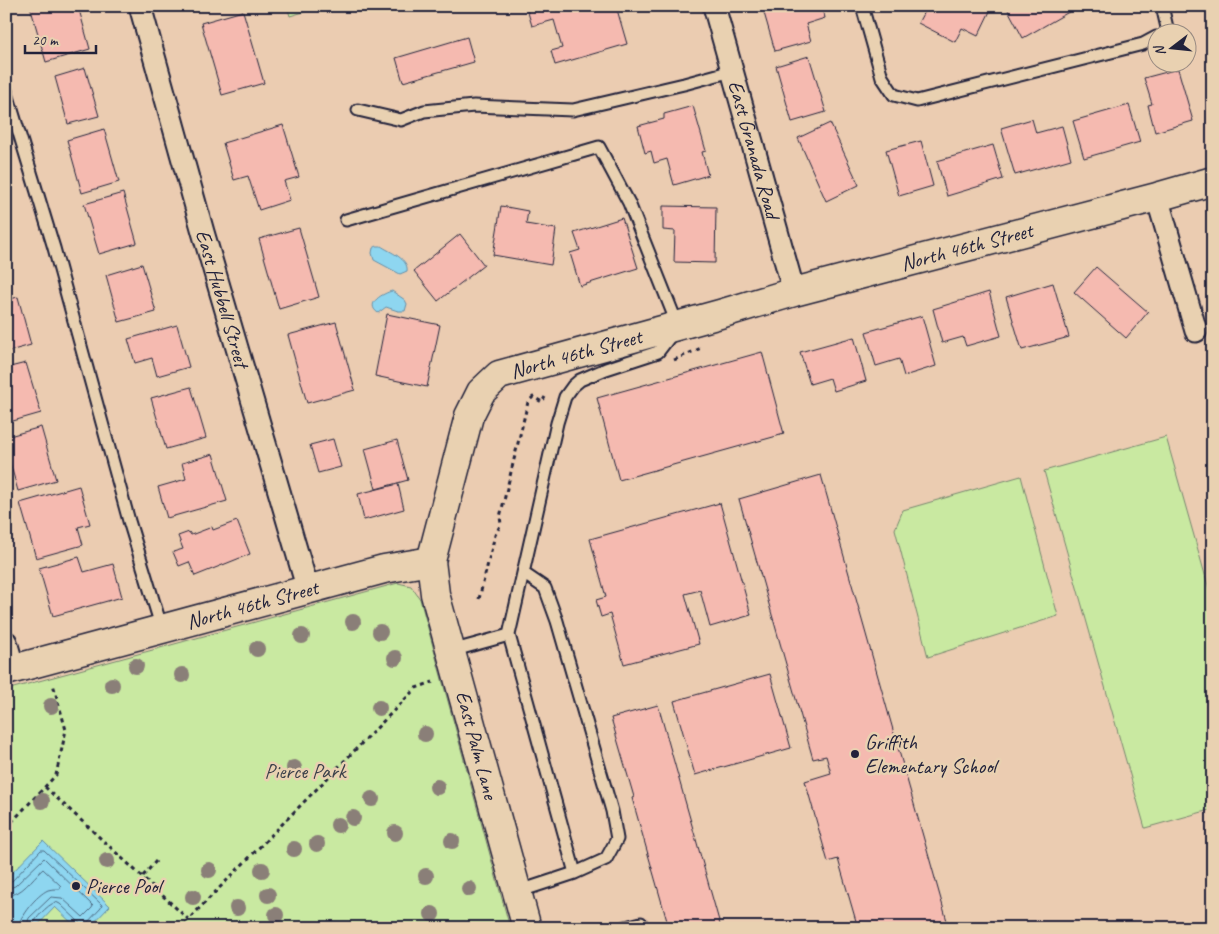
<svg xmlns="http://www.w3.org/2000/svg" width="1219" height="934" font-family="Caveat,sans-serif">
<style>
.green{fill:#c9e9a1;stroke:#76866e}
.water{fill:#8ed6f0;stroke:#638ea8}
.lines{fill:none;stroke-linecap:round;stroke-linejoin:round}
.shore{stroke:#4d6a83;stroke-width:1}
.building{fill:#f5bab0;stroke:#22223b}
.service-casing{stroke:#22223b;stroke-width:15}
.minor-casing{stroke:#22223b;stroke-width:25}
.tertiary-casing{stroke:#22223b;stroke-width:31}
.path{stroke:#22223b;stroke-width:3;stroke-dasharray:4 4;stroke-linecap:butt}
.service{stroke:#e9d1b1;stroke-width:11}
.minor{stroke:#e9d1b1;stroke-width:21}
.tertiary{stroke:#e9d1b1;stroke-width:28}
.tree{fill:#8a7f78}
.poi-dot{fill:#22223b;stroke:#e9d1b1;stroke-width:2}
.labels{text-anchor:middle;stroke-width:5;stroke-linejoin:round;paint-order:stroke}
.street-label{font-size:21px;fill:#22223b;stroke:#e9d1b1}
.poi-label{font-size:21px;fill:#22223b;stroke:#e9d1b1;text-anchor:start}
.park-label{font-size:21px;fill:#3b404a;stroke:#e9d1b1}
</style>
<rect width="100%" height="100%" fill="#ebccb1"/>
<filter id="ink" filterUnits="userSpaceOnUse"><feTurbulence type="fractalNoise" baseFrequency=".02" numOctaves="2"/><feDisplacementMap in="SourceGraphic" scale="10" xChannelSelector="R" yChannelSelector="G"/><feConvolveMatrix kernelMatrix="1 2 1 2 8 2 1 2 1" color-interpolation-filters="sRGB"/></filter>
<g filter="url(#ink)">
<path class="green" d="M287 6H324L290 16Z
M1166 437 1213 603V809L1145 828 1044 471Z
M1021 476 1058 616 928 657 895 529 903 510Z
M398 583 411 586 420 599 510 928H6V690Z"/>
<path class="water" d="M377 246H381C390 252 409 259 407 271L400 274 374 260 372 253 373 248Z
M392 291 405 300 407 304 405 311H398L386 307 378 313C364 303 384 293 392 291Z
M43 841 110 906 89 928H77L55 907 35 928H6V879Z"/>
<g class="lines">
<path class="shore" d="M6 882 12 881 41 850H44L102 905 101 908 87 923 86 928
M6 889 15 886 44 858 93 906 92 908 83 917 62 898 51 897 29 918 26 928
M6 896C23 895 31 879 43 869L61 886 60 889C56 889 52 889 48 890 37 895 19 916 18 928
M32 928C34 919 47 905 56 902L60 904 79 922 80 928"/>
</g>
<path class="building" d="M30 6H78L90 49 46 62Z
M536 6H616L627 44 555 65 551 51 562 48 554 20 532 26 527 9Z
M762 6H822L825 18 806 24 811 41 775 51Z
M927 6H990L992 7 978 36 962 28 955 42 918 23Z
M1006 6H1072L1074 9 1023 38Z
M243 11 264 83 222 95 201 23Z
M467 37 474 62 403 82 396 58Z
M809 56 826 112 792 122 776 66Z
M85 68 99 116 68 124 55 77Z
M1178 69 1193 121 1155 132 1148 105 1152 104 1144 78Z
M1129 105 1140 142 1084 158 1073 121Z
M693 106 706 151 702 152 708 175 674 185 667 159 654 163 651 151 645 153 638 126 664 119V114Z
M1032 119 1036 133 1062 126 1071 159 1015 175 1001 128Z
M830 123 859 185 826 201 798 138Z
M283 125 299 177 284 181 290 200 259 210 248 176 234 180 223 143Z
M104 129 119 182 82 193 67 140Z
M921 141 933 186 899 196 886 150Z
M993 145 1003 179 947 196 937 161Z
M123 193 137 243 99 254 84 204Z
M501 206 528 211 526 224 556 229 551 265 493 255Z
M663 206 716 207 715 263 674 262 675 231 663 230Z
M622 218 638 268 580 286 570 253 580 250 574 233Z
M299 228 319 297 279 309 259 239Z
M460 234 484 265 438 301 414 271Z
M142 264 156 312 119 322 106 275Z
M1096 267 1148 312 1126 338 1074 292Z
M1053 283 1069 337 1022 350 1006 297Z
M989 292 1001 336 966 346 963 337 942 343 933 309Z
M18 297 31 345 6 352V300Z
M387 314 440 325 427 387 375 376Z
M922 316 936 366 904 376 899 359 876 366 866 332Z
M336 322 355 390 307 403 288 335Z
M177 325 189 367 157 376 152 358 135 363 128 339Z
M854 337 866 381 834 391 830 378 810 384 800 352Z
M762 352 784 434 619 480 597 398Z
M26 363 41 413 6 423V368Z
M191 387 206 438 166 449 151 398Z
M41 427 56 480 18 491 6 448V437Z
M333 439 341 467 318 473 310 445Z
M397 440 408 480 376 489 365 449Z
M213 454 227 501 167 518 158 487 186 479 182 463Z
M821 475 949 928H858L838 859 828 862 805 781 831 773 826 756 813 759 739 499Z
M398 484 404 509 364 520 358 494Z
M79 486 90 524 78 527 83 545 36 558 20 503Z
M720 503 751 615 710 627 700 590 685 594 699 644 624 664 610 614 601 617 596 600 606 597 590 539Z
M237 521 250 554 195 576 189 562 179 566 173 552 183 549 178 536 189 532 191 535 212 527 213 530Z
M79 557 84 572 113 564 122 597 53 616 39 568Z
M770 674 791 748 695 775 674 701Z
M658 705 721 928H669L632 798 634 797 611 718Z"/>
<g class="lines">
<defs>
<path id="service" d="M862 6 882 77 894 95 917 101 1143 44 1156 37
M1162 6 1168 32H1166
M6 90 54 248 129 521 162 629
M358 110 401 120 424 111 474 106 573 110 684 84 732 71
M346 220 599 147 629 203 678 326 658 352 606 369 580 380 573 386 565 397 557 423 509 635
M523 573 545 588 557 621 612 811 617 839 606 859 575 873
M451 651 509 635 575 873 517 892
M622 928 641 923 642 928"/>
<g id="minor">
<path id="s1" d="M140 6 203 232 308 590"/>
<path id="s2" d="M714 6 794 292"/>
<path d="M1157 197 1196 331"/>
<path d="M6 642 14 669"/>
</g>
<g id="tertiary">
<path id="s3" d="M6 671 384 569 431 561"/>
<path id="s4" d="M527 928 435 594 431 561 469 416 481 392 499 375 720 314 794 292 1157 197 1213 181"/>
</g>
</defs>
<use href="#service" class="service-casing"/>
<use href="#minor" class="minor-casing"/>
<use href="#tertiary" class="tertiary-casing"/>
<path class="path" d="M674 360 701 348
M479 599 495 535 501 524 500 517 528 402 533 397 542 402 545 397
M45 787 188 919
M6 828 56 775 66 730 53 684
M143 876 156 861
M180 928 416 688 433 682"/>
<use href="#service" class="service"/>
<use href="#minor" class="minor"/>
<use href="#tertiary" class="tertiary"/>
</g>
<g class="tree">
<circle cx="353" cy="622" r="8"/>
<circle cx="380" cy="632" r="8"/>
<circle cx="302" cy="636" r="8"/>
<circle cx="257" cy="649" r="8"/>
<circle cx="395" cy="658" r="8"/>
<circle cx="136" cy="666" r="8"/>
<circle cx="182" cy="675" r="8"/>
<circle cx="112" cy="685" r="8"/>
<circle cx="51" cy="706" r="8"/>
<circle cx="379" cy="708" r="8"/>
<circle cx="425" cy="734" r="8"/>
<circle cx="294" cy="768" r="8"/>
<circle cx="437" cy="787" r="8"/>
<circle cx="372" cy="799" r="8"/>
<circle cx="42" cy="801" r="8"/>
<circle cx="353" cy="818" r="8"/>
<circle cx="338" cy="825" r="8"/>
<circle cx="395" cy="833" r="8"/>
<circle cx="452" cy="841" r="8"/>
<circle cx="317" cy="844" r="8"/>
<circle cx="294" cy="849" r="8"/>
<circle cx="107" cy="861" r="8"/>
<circle cx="209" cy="870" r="8"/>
<circle cx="262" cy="870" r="8"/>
<circle cx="426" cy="876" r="8"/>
<circle cx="469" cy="889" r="8"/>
<circle cx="268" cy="895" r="8"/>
<circle cx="193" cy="897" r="8"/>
<circle cx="237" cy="908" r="8"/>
<circle cx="432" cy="914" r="8"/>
<circle cx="276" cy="915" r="8"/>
</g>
</g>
<g class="poi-dot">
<circle cx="855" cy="754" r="5"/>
<circle cx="76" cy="886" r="5"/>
</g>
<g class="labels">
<g class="street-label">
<text dy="7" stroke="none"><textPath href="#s2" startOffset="149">East Granada Road</textPath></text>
<text dy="7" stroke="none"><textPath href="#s4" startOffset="1066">North 46th Street</textPath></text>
<text dy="7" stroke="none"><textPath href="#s1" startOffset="304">East Hubbell Street</textPath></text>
<text dy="7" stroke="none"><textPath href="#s4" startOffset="661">North 46th Street</textPath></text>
<text dy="7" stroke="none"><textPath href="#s3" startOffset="255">North 46th Street</textPath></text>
<text transform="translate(477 745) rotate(75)" y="7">East Palm Lane</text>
</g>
<g class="poi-label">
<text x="865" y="749">Griffith<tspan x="865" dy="24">Elementary School</tspan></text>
<text x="86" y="893">Pierce Pool</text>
</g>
<g class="park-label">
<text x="305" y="778">Pierce Park</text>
</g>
</g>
<rect width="1219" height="934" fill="none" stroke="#e9d1b1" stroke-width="25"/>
<rect x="12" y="12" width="1194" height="909" fill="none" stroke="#22223b" stroke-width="2" filter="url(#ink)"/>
<g transform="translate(1172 48) rotate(254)"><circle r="24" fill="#e9d1b1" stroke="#998b82"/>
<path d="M0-4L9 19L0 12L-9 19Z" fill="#22223b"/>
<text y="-8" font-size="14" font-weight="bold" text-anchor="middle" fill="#22223b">N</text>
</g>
<path d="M25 45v8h71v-8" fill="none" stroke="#22223b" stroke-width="2.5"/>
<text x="32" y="45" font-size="15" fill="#22223b" stroke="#e9d1b1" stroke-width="4" paint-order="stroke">20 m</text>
</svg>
